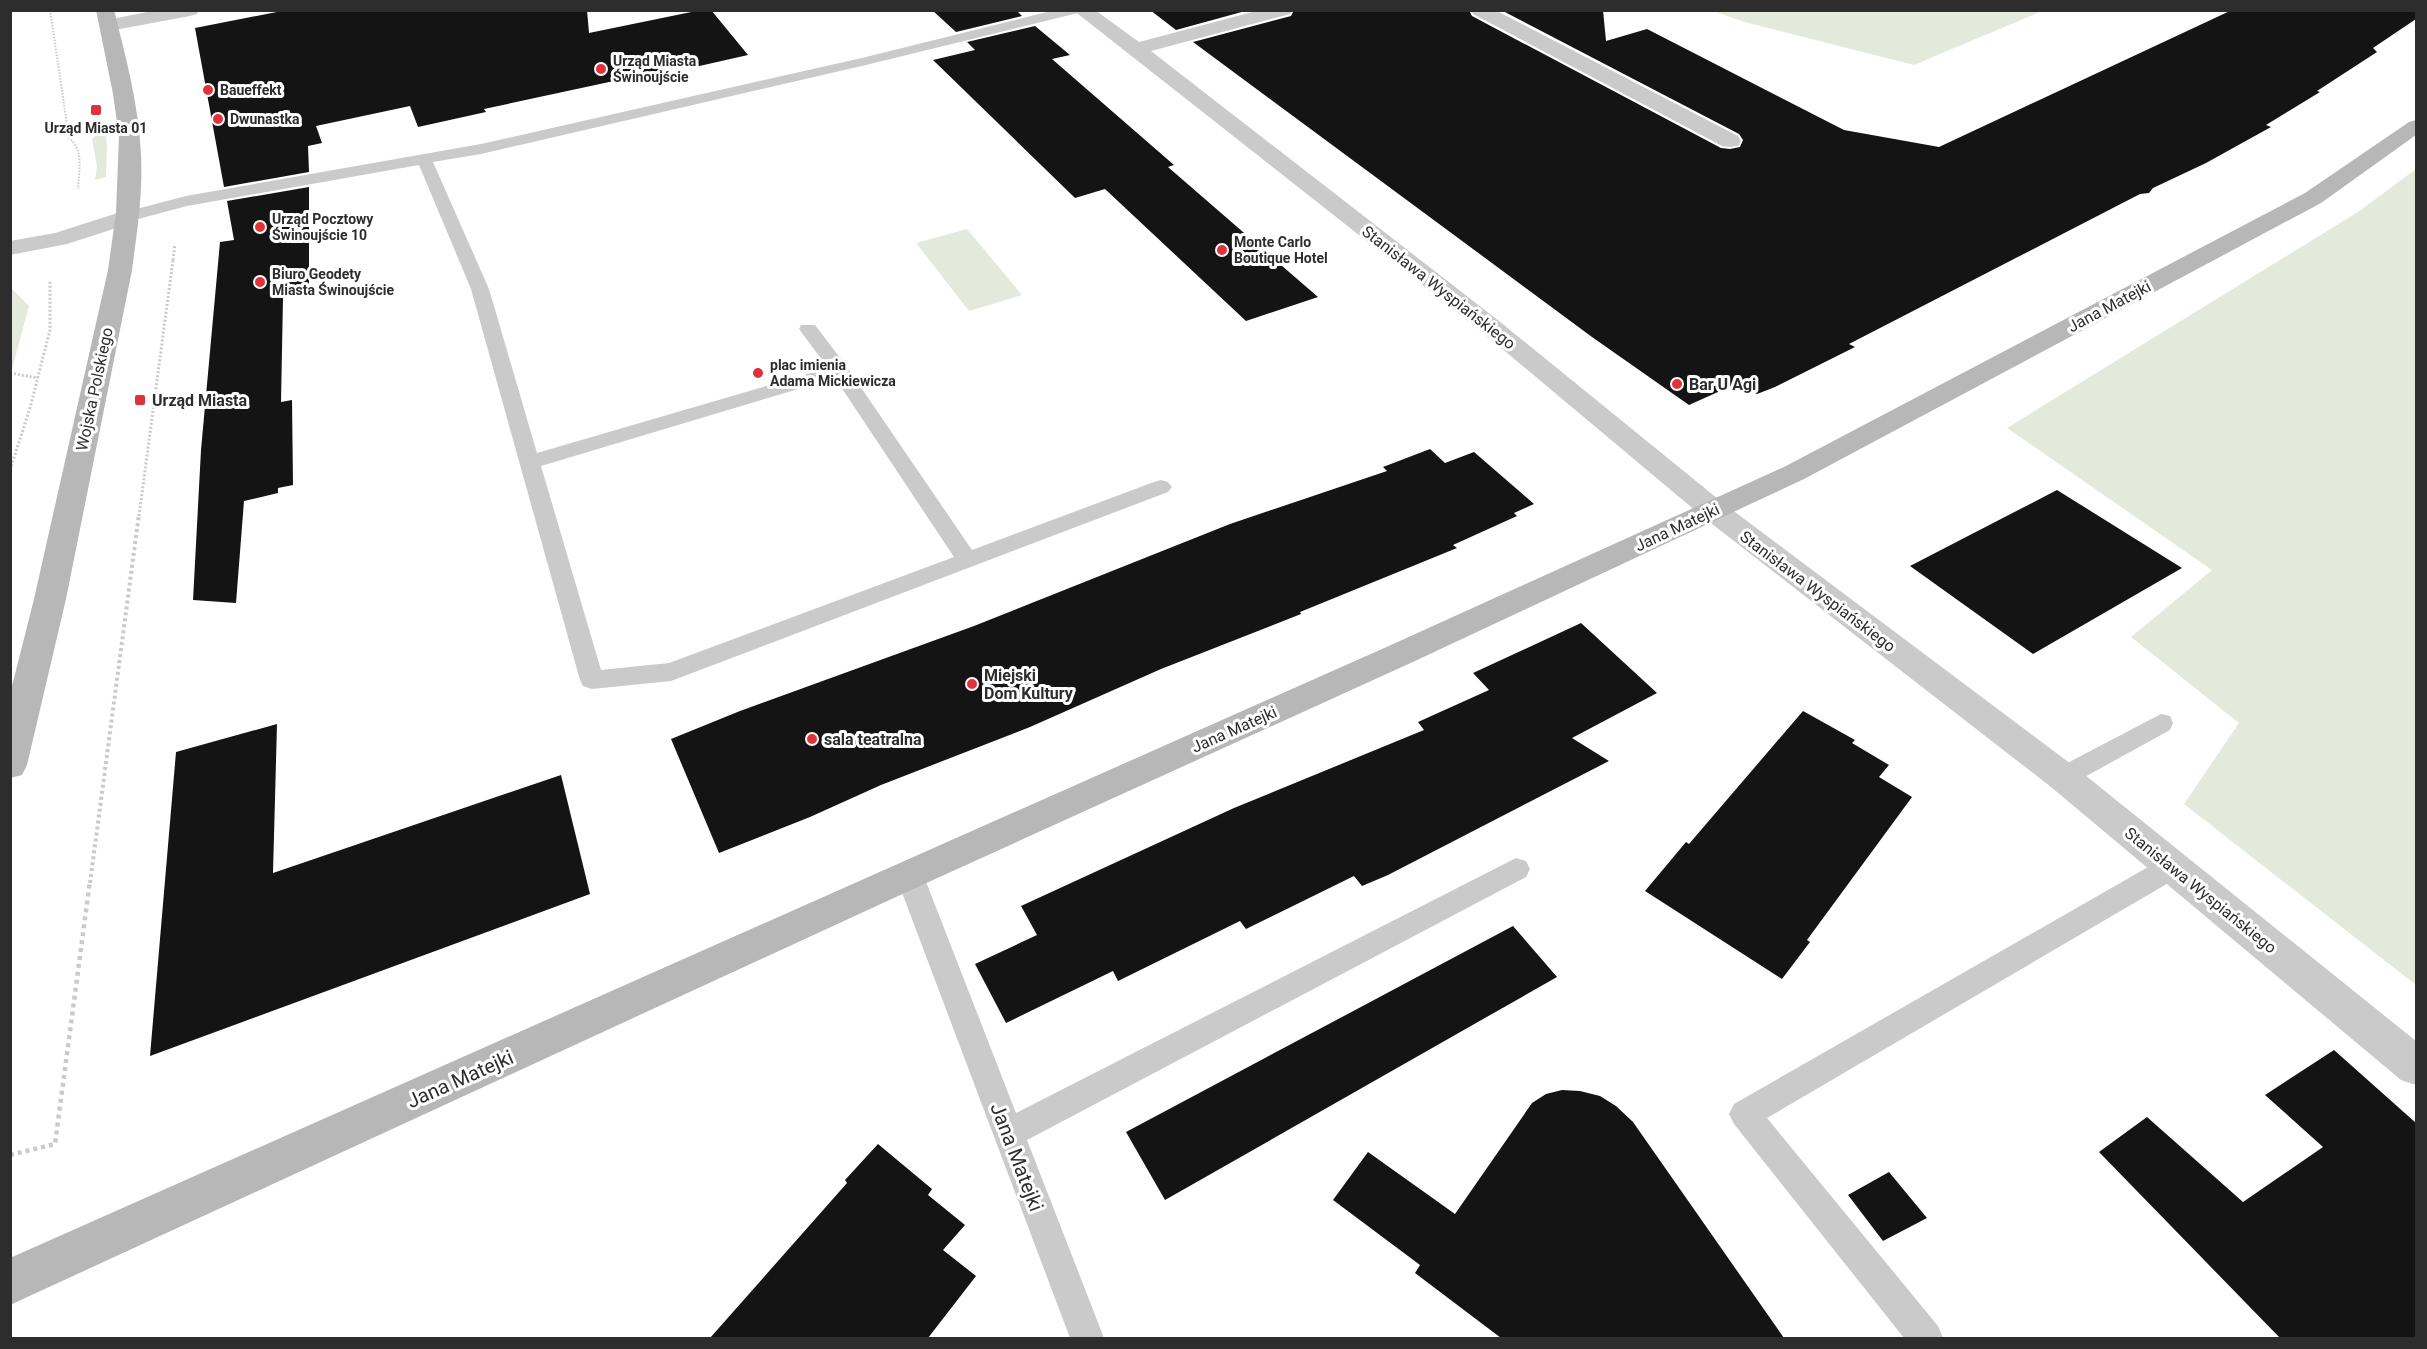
<svg xmlns="http://www.w3.org/2000/svg" width="2427" height="1349" font-family="Roboto,sans-serif">
<style>
.green{fill:#e3eadb}
.building{fill:#141414}
.lines{fill:none;stroke-linecap:round;stroke-linejoin:round}
.path-far3{stroke:#cacaca;stroke-width:2;stroke-dasharray:1.5 1.5;stroke-linecap:butt}
.path-far2{stroke:#cacaca;stroke-width:3;stroke-dasharray:2 2;stroke-linecap:butt}
.path-far1{stroke:#cacaca;stroke-width:4;stroke-dasharray:3 3;stroke-linecap:butt}
.path{stroke:#cacaca;stroke-width:4.5;stroke-dasharray:4 4;stroke-linecap:butt}
.lane{fill:#cacaca;fill-rule:evenodd}
.street{fill:#cacaca;fill-rule:evenodd}
.secondary{fill:#b7b7b7;fill-rule:evenodd}
.poi-dot{fill:#e1323c;stroke:#fff;stroke-width:2}
.labels{text-anchor:middle;stroke-width:6;stroke-linejoin:round;paint-order:stroke}
.far-poi-label{font-size:14px;font-weight:bold;fill:#2d2d2d;stroke:#fff;text-anchor:start}
.street-label{font-size:16px;fill:#2d2d2d;stroke:#fff}
.poi-label{font-size:16px;font-weight:bold;fill:#2d2d2d;stroke:#fff;text-anchor:start}
.near-street-label{font-size:20px;fill:#2d2d2d;stroke:#fff}
</style>
<rect width="100%" height="100%" fill="#fff"/>
<path class="green" d="M1713 11H2042L1914 65 1745 22Z
M105 126 107 147 106 177 95 180 97 166 92 139Z
M2416 169V985L2184 804 2239 723 2131 637 2212 570 2007 428 2358 212Z
M967 229 1022 295 969 311 916 243Z
M11 288 29 306 11 373Z"/>
<path class="building" d="M287 10H587L589 33 701 10H711L748 55 695 67 693 64 484 109 486 112 418 127 410 106 316 126 322 143 308 146 309 172 224 187 195 28Z
M932 10H1016L1022 16 956 32Z
M1150 10H1249L1176 30Z
M1294 10H1469L1472 16 1721 148 1730 149 1740 147 1743 140 1739 134 1501 10H1603L1606 41 1647 29 1844 130 1939 147 2232 10H2416V19L2373 48 2377 52 2317 91 2320 92 2266 125 2271 127 2206 163 2153 188 2149 193 2140 194 1849 344 1855 347 1775 387 1757 394 1738 383 1689 405 1592 337 1193 42 1291 16Z
M1035 26 1070 55 1052 59 1174 165 1168 167 1318 297 1246 321 1105 189 1075 198 933 60 975 50 967 42Z
M309 187V293L283 298 281 402 292 400 293 485 278 488V493L244 501 236 603 193 600 201 450 220 242 234 240 227 201Z
M1430 449 1445 463 1474 452 1534 504 1514 513 1517 516 1453 545 1457 548 1300 612 1301 614 1161 669 1030 727 881 785 810 817 719 853 671 739 740 711 974 626 1230 524 1387 471 1383 467Z
M2057 490 2182 568 2033 654 1910 566Z
M1581 623 1657 693 1572 738 1609 761 1388 875 1362 886 1354 876 1246 929 1240 921 1118 981 1113 971 1006 1023 975 964 1037 935 1021 906 1234 808 1424 730 1418 722 1489 690 1473 673Z
M1803 711 1855 740 1852 743 1889 765 1879 777 1912 797 1807 940 1810 942 1782 979 1645 891 1686 842 1689 844Z
M277 724 273 873 561 775 590 894 150 1056 176 752Z
M1513 926 1557 977 1165 1200 1126 1132Z
M2334 1050 2416 1123V1338H2280L2099 1152 2147 1117 2243 1202 2323 1147 2265 1095Z
M1562 1090 1580 1091 1600 1096 1616 1106 1633 1122 1784 1338H1501L1415 1273 1420 1265 1333 1200 1368 1152 1455 1214 1532 1103 1546 1094Z
M878 1144 932 1189 928 1195 965 1225 943 1250 976 1276 928 1338H710L847 1183 845 1180Z
M1889 1172 1927 1218 1883 1241 1848 1195Z"/>
<g class="lines">
<path class="path-far3" d="M50 10 69 138C84 150 79 171 78 189
M10 199 11 208"/>
<path class="path-far2" d="M173 260 175 244
M10 373 38 378
M10 470 30 408 50 330V281
M139 516 173 260"/>
<path class="path-far1" d="M90 883 139 514"/>
<path class="path" d="M10 1155 55 1144 90 881"/>
<path class="lane" d="M1055 10H1079L1078 13 866 65 481 154 433 162 489 289 537 453 828 368 799 329 801 325H815L847 367 972 550 1154 482 1161 480 1168 482 1172 487 1168 492 671 681 592 689 583 686 580 680 471 289 419 165 187 206 127 222 119 217 121 213 186 196 481 144 866 57ZM835 378 954 557 669 663 601 670 541 466Z
M2161 714 2170 716 2173 723 2170 730 2072 784 2063 787 2054 784 2050 777 2054 770Z
M2172 856 2182 859 2186 867 2182 875 1767 1118 1938 1326 1943 1338H1904L1734 1124 1729 1114 1734 1104 2162 859Z
M1516 858 1526 861 1530 869 1526 877 1027 1140 1104 1338H1070L895 874 899 866 909 863 919 866 923 874 1016 1113Z"/>
<path class="street" d="M157 10H199L197 14 190 16 109 31 102 29 100 25 102 21Z
M1073 10H1095L1139 42 1260 10H1292L1290 14 1151 51 1499 321 1723 503 2075 767 2416 1041V1085L2401 1080 2051 787 1703 517 1481 331Z
M1471 10H1495L1738 136 1741 141 1738 146 1730 147 1722 146 1473 14Z
M127 210 135 212 138 217 135 222 67 244 10 255V241L55 233Z"/>
<path class="secondary" d="M96 10H114C126 58 139 106 141 155 143 194 137 232 132 270L66 599 27 765 22 775 10 778V694L34 599 108 270 116 213 119 136 113 94Z
M2416 120V135L2321 203 1804 479 1415 661 922 885 10 1305V1258L1391 645 1784 467 2305 193 2409 122Z"/>
</g>
<g class="poi-dot">
<circle cx="601" cy="69" r="6"/>
<circle cx="208" cy="90" r="6"/>
<rect x="90" y="104" width="12" height="12" rx="3"/>
<circle cx="218" cy="119" r="6"/>
<circle cx="260" cy="227" r="6"/>
<circle cx="1222" cy="250" r="6"/>
<circle cx="260" cy="282" r="6"/>
<circle cx="758" cy="373" r="6"/>
<circle cx="1677" cy="384" r="6"/>
<rect x="134" y="394" width="12" height="12" rx="3"/>
<circle cx="972" cy="684" r="6"/>
<circle cx="812" cy="739" r="6"/>
</g>
<g class="labels">
<g class="far-poi-label">
<text x="613" y="66">Urząd Miasta<tspan x="613" dy="16">Świnoujście</tspan></text>
<text x="220" y="95">Baueffekt</text>
<text x="230" y="124">Dwunastka</text>
<text x="96" y="133" text-anchor="middle">Urząd Miasta 01</text>
<text x="272" y="224">Urząd Pocztowy<tspan x="272" dy="16">Świnoujście 10</tspan></text>
<text x="1234" y="247">Monte Carlo<tspan x="1234" dy="16">Boutique Hotel</tspan></text>
<text x="272" y="279">Biuro Geodety<tspan x="272" dy="16">Miasta Świnoujście</tspan></text>
<text x="770" y="370">plac imienia<tspan x="770" dy="16">Adama Mickiewicza</tspan></text>
</g>
<g class="street-label">
<text transform="translate(1439 287) rotate(38)" y="6">Stanisława Wyspiańskiego</text>
<text transform="translate(2109 306) rotate(-28)" y="6">Jana Matejki</text>
<text transform="translate(94 389) rotate(-78)" y="6">Wojska Polskiego</text>
<text transform="translate(1677 527) rotate(-25)" y="6">Jana Matejki</text>
<text transform="translate(1818 591) rotate(37)" y="6">Stanisława Wyspiańskiego</text>
<text transform="translate(1234 729) rotate(-24)" y="6">Jana Matejki</text>
<text transform="translate(2201 890) rotate(39)" y="6">Stanisława Wyspiańskiego</text>
</g>
<g class="poi-label">
<text x="1689" y="390">Bar U Agi</text>
<text x="152" y="406">Urząd Miasta</text>
<text x="984" y="681">Miejski<tspan x="984" dy="18">Dom Kultury</tspan></text>
<text x="824" y="745">sala teatralna</text>
</g>
<g class="near-street-label">
<text transform="translate(460 1079) rotate(-24)" y="7">Jana Matejki</text>
<text transform="translate(1017 1157) rotate(69)" y="7">Jana Matejki</text>
</g>
</g>
<rect width="2427" height="1349" fill="none" stroke="#2d2d2d" stroke-width="24"/>
</svg>
